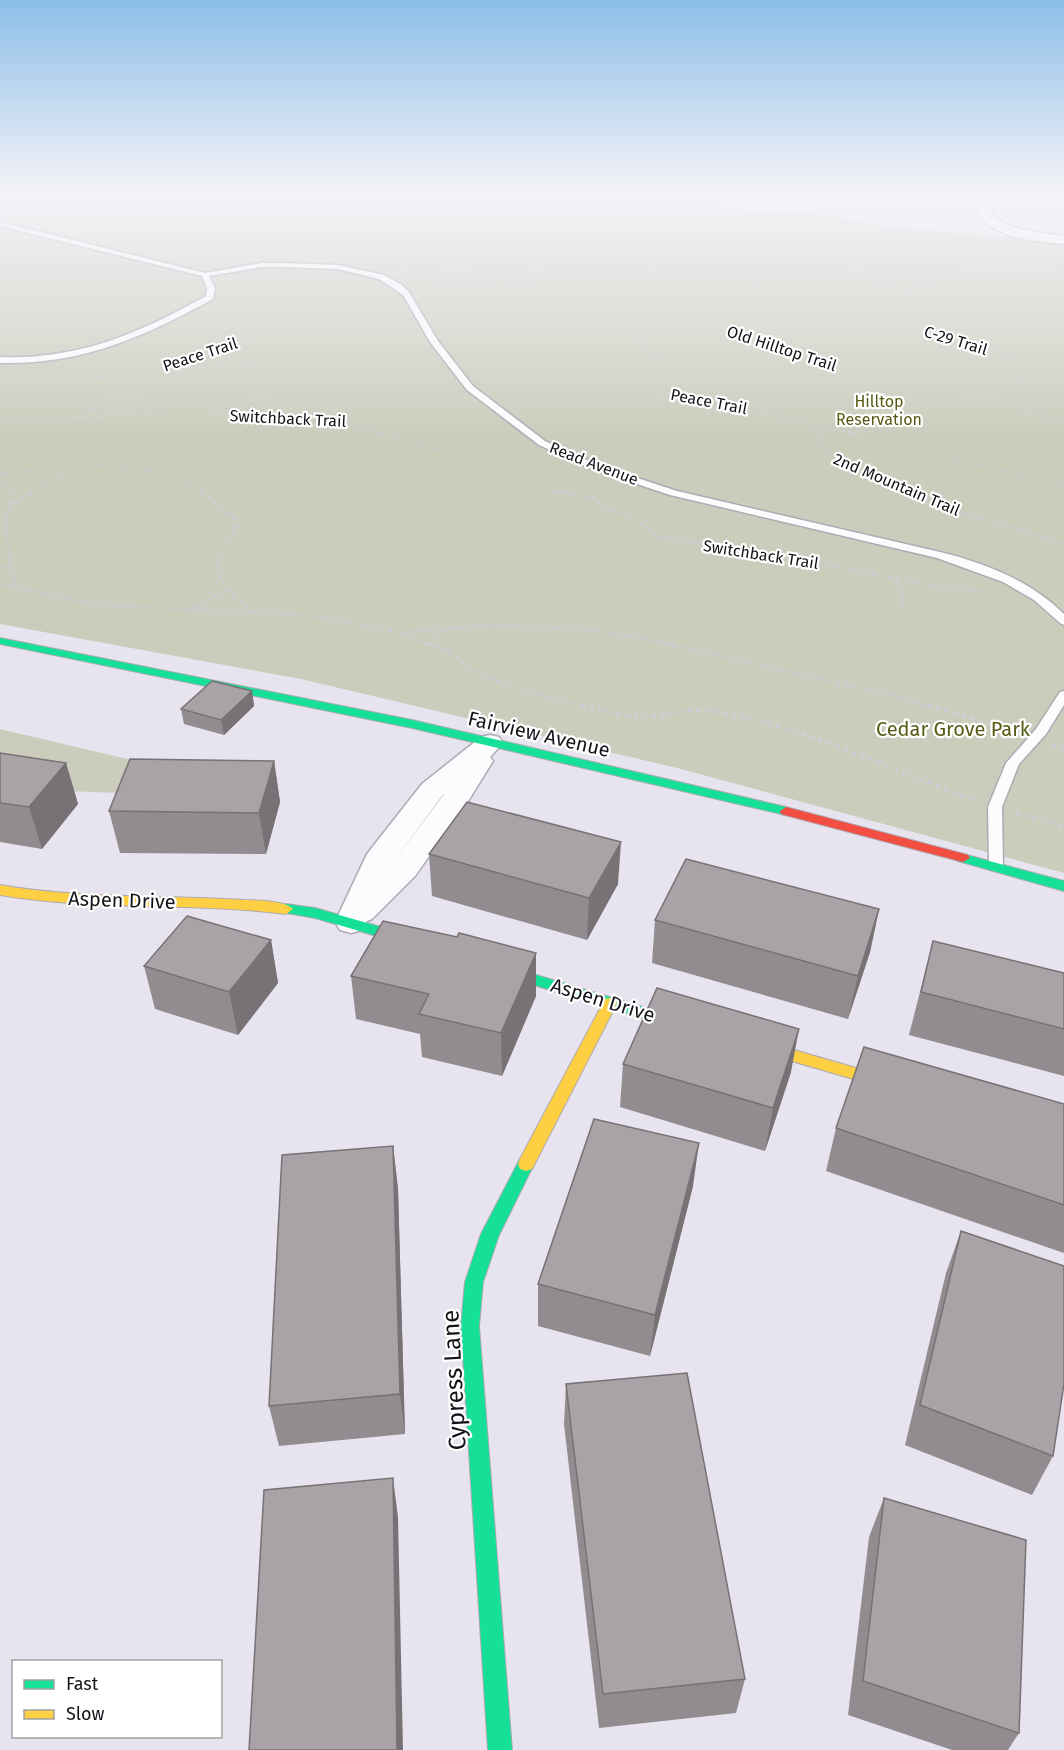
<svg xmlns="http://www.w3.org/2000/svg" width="1064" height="1750" font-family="'Fira Sans',sans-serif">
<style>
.green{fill:#ccccbd}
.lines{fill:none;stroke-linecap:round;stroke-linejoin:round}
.lane-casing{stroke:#aeaab3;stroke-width:3}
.street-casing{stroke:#aeaab3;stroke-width:3}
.fast-casing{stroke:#aeaab3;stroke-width:2}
.slow-casing{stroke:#aeaab3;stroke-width:2}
.jam-casing{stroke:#aeaab3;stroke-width:2}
.path-far3{stroke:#cecdd0;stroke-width:1.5;stroke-dasharray:2 2;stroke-linecap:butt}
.path-far2{stroke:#cecdd0;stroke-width:2;stroke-dasharray:3 3;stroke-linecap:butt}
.path-far1{stroke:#cecdd0;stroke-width:3;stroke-dasharray:4 4;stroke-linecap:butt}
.path{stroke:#cecdd0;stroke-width:4;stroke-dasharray:4.5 4.5;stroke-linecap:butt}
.lane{fill:#fcfbfd;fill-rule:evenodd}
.street{fill:#fcfbfd;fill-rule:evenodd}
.fast{fill:#16e098;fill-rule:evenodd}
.slow{fill:#ffcf43;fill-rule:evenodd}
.jam{fill:#f24e42;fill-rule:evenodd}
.wall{fill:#918c90}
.shaded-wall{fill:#767275}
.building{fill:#a9a3a7;stroke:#767275;stroke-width:1.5}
.labels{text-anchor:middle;stroke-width:4.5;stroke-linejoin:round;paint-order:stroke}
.far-street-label{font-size:16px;fill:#15131a;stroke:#fff}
.far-park-label{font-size:16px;fill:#575a15;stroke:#fff}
.park-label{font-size:20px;fill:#575a15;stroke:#fff}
.street-label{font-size:20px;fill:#15131a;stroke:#fff}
.near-street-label{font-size:24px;fill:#15131a;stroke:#fff}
</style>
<rect width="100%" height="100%" fill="#e8e4ef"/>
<path class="green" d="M546 192 673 205 700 203 745 210 805 211 887 227 1064 242V873L681 769 301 679 0 624V193Z
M0 729 191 774 172 795 66 791 0 780Z"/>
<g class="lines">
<defs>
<path id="lane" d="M0 222 205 273 262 263H281L338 265 384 275 402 285 409 292 438 341 473 386 545 441 598 465 677 491 940 552C985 563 1031 581 1064 614V625L1060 623 1034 600 1003 582 937 558 670 495 592 469 539 445 467 390 430 342 403 295 379 279 338 269 281 267H262L209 276 215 288 213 299C144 337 81 365 0 363V357C79 360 139 333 206 296L207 288 202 276 0 226Z
M1064 691V705L1046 734 1019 764 1002 807 1003 867 1001 870H991L989 867 988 807 1006 763 1036 729 1060 692Z"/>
<path id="street" d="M992 192H1005L991 212C1001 230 1044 233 1064 236V244C1036 241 992 239 977 212Z
M490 735 499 737 503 743 490 757 493 761 467 803 415 876 372 919 367 921 362 930 351 933 340 930 335 922 367 854 422 784 481 737ZM445 793 393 862 390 866 442 796Z"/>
<path id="fast" d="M0 638 412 720 786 807 792 811 786 815 412 728 0 644Z
M963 854 1064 881V891L958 861 956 858Z
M286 904 315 908 426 940 428 944 426 948 421 949 315 918 281 912 279 909Z
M493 962 693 1022 696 1026 693 1030 688 1032 488 971 486 967 488 963Z
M526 1157 532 1159 534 1164 499 1235 483 1282 479 1326 512 1750H488L461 1326 465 1282 481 1234 520 1159Z"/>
<path id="slow" d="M0 885C81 899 163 895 244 900 255 900 287 901 293 909L286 914C191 902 95 911 0 895Z
M610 998 615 999 617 1003 532 1169 526 1171 520 1169 518 1164 520 1159 603 1003 605 999Z
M752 1038 898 1080 904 1082 906 1086 904 1090 898 1092 747 1048 744 1044 747 1040Z"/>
<path id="jam" d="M786 807 968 855 970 858 963 862 781 814 780 811Z"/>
</defs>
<use href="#lane" class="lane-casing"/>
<use href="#street" class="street-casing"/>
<use href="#fast" class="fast-casing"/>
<use href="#slow" class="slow-casing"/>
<use href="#jam" class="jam-casing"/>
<path class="path-far3" d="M2 192 25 200 57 192
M136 192 193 195 201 198 257 197 313 210 347 227 368 229 373 235 419 248 418 254 398 269
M367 192C394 202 424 189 450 202L388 213 377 219 378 222 390 223
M375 230 397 221 421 219 461 209 503 211 573 220 576 222 578 232 586 236 630 243 712 248 737 245 773 247 852 265 871 278 905 291 903 298 915 303 1019 319 1040 326
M370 232 478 228 495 230 527 240 524 248 526 255 536 258V272L550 275 653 272 697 277 753 278 760 290 795 293 830 307 833 315 826 316 751 303 704 301 698 311 719 317H754L785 325 877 321 913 326
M0 251 16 250 57 256
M413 258 646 315 709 326
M421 290C452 283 482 282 512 293 526 299 539 307 554 311 580 317 606 315 632 322L634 326
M904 297 912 287 945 278 978 264H1053L1058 257
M226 298H261L281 306
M705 324 719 317
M261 326C281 303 311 294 342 295 356 296 369 301 384 298"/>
<path class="path-far2" d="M633 324 645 350 659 360 664 368 654 384 660 392 779 416 807 425 851 433 884 447 993 468 1064 486
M700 324 738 331 864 375 985 395 1064 424
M783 324H799
M907 324 942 333 968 346 1011 355 1036 371 1016 381C1029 394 1047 390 1064 389
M1035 324 1064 334
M174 366C202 370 229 363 257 366L187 387 197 391 237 389 266 393C249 405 227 403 209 414L268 415 274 420 283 421 306 418 345 420 370 431 456 455 533 488 568 494
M864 375C861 400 851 402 835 419 828 426 823 435 817 443L826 453 913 494
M0 379C77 381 137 379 210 353 231 346 248 341 262 324
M0 424 156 412 164 407 92 409 74 406C109 398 150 396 179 372L175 367
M0 474C69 467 142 452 203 494
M0 480 9 487 12 494
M30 494 72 470"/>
<path class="path-far1" d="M11 492C15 503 7 510 6 520 5 535 12 573 17 588
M201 492 234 518 236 529C232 538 224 544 220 553 210 576 234 598 250 610
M559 492 592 498 604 507 625 514 661 537 772 554 928 585 985 592
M910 492 937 505 1064 544
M14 503 33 492
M0 568 11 565
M895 579 902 595V608
M0 584 97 605 289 614 328 618 398 632 444 650 485 677 521 690 587 707
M193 608 229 589
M402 632 493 625 593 630 649 640 893 695 932 707
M430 645 443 629"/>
<path class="path" d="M581 705C601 710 623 718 644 717 667 716 688 708 712 711 808 726 889 770 979 802
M927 705 1017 732
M1052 744 1064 748
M1015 813 1064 827"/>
<use href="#lane" class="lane"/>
<use href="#street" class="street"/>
<use href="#fast" class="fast"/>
<use href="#slow" class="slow"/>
<use href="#jam" class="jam"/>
</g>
<path class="wall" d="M252 691 254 706 224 735 184 724 181 709Z
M0 753 66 763 78 804 42 849 0 842Z
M274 761 280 802 266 854 120 853 109 811Z
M429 854 618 884 587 940 432 896Z
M879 909 870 952 848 1019 652 963 655 920Z
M271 940 278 983 238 1035 155 1009 144 966Z
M933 941 1064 973V1076L909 1035Z
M536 953V996L502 1076 422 1057 420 1034 356 1019 351 976Z
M623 1064 791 1072 765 1151 620 1107Z
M1064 1104V1253L826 1171 836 1128Z
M393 1146 398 1189 405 1434 279 1446 269 1406Z
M693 1186 650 1356 538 1326V1284Z
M961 1231 1053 1456 1032 1495 905 1445 946 1273Z
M566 1384 745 1679 736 1713 599 1728 564 1424Z
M884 1498 1019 1733 1008 1750H952L848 1715 869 1537Z"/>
<path class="shaded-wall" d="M252 691 254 706 224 735 221 720Z
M274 761 280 802 266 854 259 813Z
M66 763 78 804 42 849 29 807Z
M621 842 618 884 587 940 589 898Z
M879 909 870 952 848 1019 858 976Z
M271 940 278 983 238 1035 229 992Z
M536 953V996L502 1076 501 1033Z
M799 1029 791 1072 765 1151 773 1108Z
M699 1143 693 1186 650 1356 655 1315Z
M393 1146 398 1189 405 1434 400 1394Z
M393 1478 398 1517 403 1750H397Z"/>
<path class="building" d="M212 681 252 691 221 720 181 709Z
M0 753 66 763 29 807 0 803Z
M130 759 274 761 259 813 109 811Z
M467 802 621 842 589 898 429 854Z
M686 859 879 909 858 976 655 920Z
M187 916 271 940 229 992 144 966Z
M383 921 457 937 459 933 536 953 501 1033 419 1014 429 994 351 976Z
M933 941 1064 973V1029L921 992Z
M657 988 799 1029 773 1108 623 1064Z
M864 1047 1064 1104V1205L836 1128Z
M594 1119 699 1143 655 1315 538 1284Z
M393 1146 400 1394 269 1406 282 1155Z
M961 1231 1064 1266V1384L1053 1456 920 1405Z
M687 1373 745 1679 603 1694 566 1384Z
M393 1478 397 1750H249L264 1490Z
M884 1498 1026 1540 1019 1733 863 1681Z"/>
<linearGradient id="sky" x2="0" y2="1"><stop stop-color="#8cbee8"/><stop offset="0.44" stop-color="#f5f3f8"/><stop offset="1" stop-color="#f5f3f8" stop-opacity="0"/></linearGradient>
<rect width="1064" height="438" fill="url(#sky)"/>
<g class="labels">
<g class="far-street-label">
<text transform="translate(956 340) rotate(17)" y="6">C-29 Trail</text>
<text transform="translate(782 348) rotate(18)" y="6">Old Hilltop Trail</text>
<text transform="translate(200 354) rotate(-18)" y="6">Peace Trail</text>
<text transform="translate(709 401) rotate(11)" y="6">Peace Trail</text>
<text transform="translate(288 418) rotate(3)" y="6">Switchback Trail</text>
<text transform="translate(594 463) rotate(21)" y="6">Read Avenue</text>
<text transform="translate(897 484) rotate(23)" y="6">2nd Mountain Trail</text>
<text transform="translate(761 554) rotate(9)" y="6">Switchback Trail</text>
</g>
<g class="far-park-label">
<text x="879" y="407">Hilltop<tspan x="879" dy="18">Reservation</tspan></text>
</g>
<g class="park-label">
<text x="953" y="736">Cedar Grove Park</text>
</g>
<g class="street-label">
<text transform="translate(539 734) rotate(13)" y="7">Fairview Avenue</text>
<text transform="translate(122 900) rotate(2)" y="7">Aspen Drive</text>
<text transform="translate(603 1000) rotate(17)" y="7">Aspen Drive</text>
</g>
<g class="near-street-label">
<text transform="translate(454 1380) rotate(-93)" y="8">Cypress Lane</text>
</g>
</g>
<rect x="12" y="1660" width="210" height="78" fill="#ffffff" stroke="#a1a1a3" stroke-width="1.5"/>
<rect x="24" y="1680" width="30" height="9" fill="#16e098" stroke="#a1a1a3" stroke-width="1.5"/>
<text x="66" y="1690" font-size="18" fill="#15131a">Fast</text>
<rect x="24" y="1710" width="30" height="9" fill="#ffcf43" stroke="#a1a1a3" stroke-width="1.5"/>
<text x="66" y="1720" font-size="18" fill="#15131a">Slow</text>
</svg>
